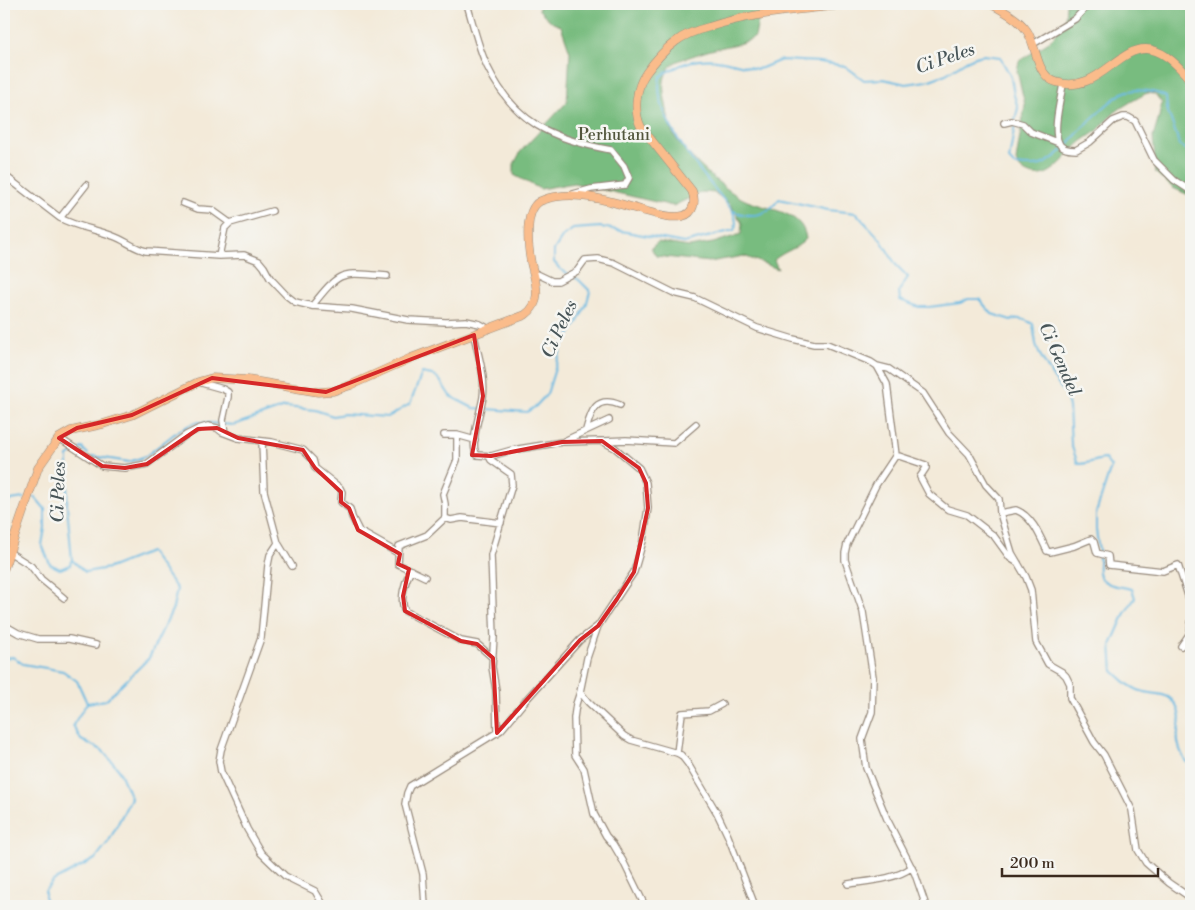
<svg xmlns="http://www.w3.org/2000/svg" width="1195" height="910" font-family="'Libre Bodoni',serif">
<style>
.forest{fill:#78bc7f;stroke:#5a734e}
.lines{fill:none;stroke-linecap:round;stroke-linejoin:round}
.stream{stroke:#66b8e1;stroke-width:2}
.minor-casing{stroke:#978a7c;stroke-width:8}
.highway-casing{stroke:#978a7c;stroke-width:9}
.minor{stroke:#fff;stroke-width:5.5}
.highway{stroke:#fabc8b;stroke-width:8}
.marked{fill:none;stroke:#d62828;stroke-width:4;stroke-linejoin:round}
.labels{text-anchor:middle;stroke-width:5;stroke-linejoin:round;paint-order:stroke}
.park-label{font-size:16px;fill:#52563c;stroke:#f6f6f2}
.water-label{font-size:18px;font-style:italic;fill:#485558;stroke:#f6f6f2}
</style>
<rect width="100%" height="100%" fill="#f6f6f2"/>
<filter id="ink" filterUnits="userSpaceOnUse"><feTurbulence type="fractalNoise" baseFrequency=".02" numOctaves="2"/><feDisplacementMap in="SourceGraphic" scale="10" xChannelSelector="R" yChannelSelector="G"/><feConvolveMatrix kernelMatrix="1 2 1 2 8 2 1 2 1" color-interpolation-filters="sRGB"/></filter>
<filter id="wash" filterUnits="userSpaceOnUse"><feTurbulence type="fractalNoise" baseFrequency=".0096" numOctaves="4" result="noise"/><feDisplacementMap in="SourceGraphic" scale="20" xChannelSelector="R" yChannelSelector="G"/><feGaussianBlur stdDeviation="1.12" result="paint"/><feColorMatrix in="noise" values="0 0 0 0 0 0 0 0 0 0 0 0 0 0 0 0 0 1.4 0 .05"/><feComposite in="paint" operator="in"/></filter>
<g filter="url(#wash)">
<rect width="100%" height="100%" fill="#f3ead9"/>
<path class="forest" d="M539 4H765L761 5 755 37C742 45 729 45 715 49 706 51 698 54 689 57 684 59 677 60 672 65 661 76 663 91 666 104 668 115 669 128 675 137 687 156 723 189 743 199 764 210 803 209 806 239 797 249 784 251 774 260L778 269 744 256 709 262 656 256 651 248 658 242 689 247 713 243 741 234 742 223 730 204 715 193 702 192 673 206 574 183 540 189 514 175V164L521 151 567 102 570 52 561 26 553 23 539 10Z
M1066 4H1191V196L1173 188 1156 173 1153 137 1158 121 1162 103 1155 94 1147 93C1136 99 1124 105 1114 113 1108 118 1104 124 1098 130 1093 134 1087 137 1082 141 1070 150 1059 169 1045 174 1033 178 1020 172 1016 161L1025 105 1017 71 1019 61 1049 42 1065 22Z"/>
<g class="lines">
<path class="stream" d="M1015 124 1009 160 1014 165C1040 168 1043 167 1063 150
M1066 147C1075 135 1114 94 1128 91 1140 89 1155 91 1166 97L1167 109 1180 145 1191 154
M733 211C752 219 767 216 779 199L828 210 856 213 881 240 896 265 908 277 899 291 900 300 919 307H929L960 303 968 299H979L992 314 1011 320C1020 317 1026 320 1033 324L1036 344 1039 353 1054 379 1066 395 1069 407 1071 444 1078 464C1088 464 1095 460 1105 459L1111 467 1096 513V530L1099 551
M80 449 82 448 88 454
M92 456 129 462 146 456 178 431 196 422 234 425 285 407 315 410 333 416 344 414 388 417 410 404 422 373 432 375 439 379 450 396 473 408 527 412 535 407 547 394 562 346 576 325 586 306 590 291 579 280 560 269 554 262V250L563 236 573 229 601 227 684 243 734 230C738 224 735 216 732 210 707 179 651 118 660 77 665 72 671 70 677 67 704 52 730 63 757 69L762 68 781 60 820 62 845 66 864 80 883 79 906 84 927 81 946 74 966 61 975 57 983 55 1000 57 1011 77 1014 95 1018 108 1015 120
M31 497H35L45 509V528L42 545 50 564 60 569 70 565 71 561
M4 506 11 500 24 498
M1099 556C1100 561 1098 567 1099 572 1101 587 1121 586 1132 589L1135 598 1125 613 1111 645 1113 671C1121 678 1127 686 1138 690 1156 697 1171 688 1179 713 1181 720 1179 725 1178 732 1176 743 1181 753 1186 762L1191 763
M4 658 13 657 23 664 63 671 77 681 87 703 106 700 149 658 173 608 177 589 150 552 109 568 85 572 72 560 67 506 68 456 76 451
M45 906V891L53 881 95 859 109 841 131 798 119 770 102 750 81 740 73 725 87 703"/>
</g>
</g>
<g filter="url(#ink)">
<g class="lines">
<defs>
<path id="minor" d="M467 4C473 24 478 47 487 66 514 123 552 139 611 150L624 166 629 178 625 185 591 189 573 194
M1033 44 1075 19 1089 4
M1063 84C1061 98 1052 130 1059 143 1061 149 1070 150 1076 150L1090 142 1113 121 1123 117H1128L1135 121 1154 160 1174 180 1191 191
M1004 123 1012 121 1023 124 1031 132 1059 143
M4 175 60 218C76 227 95 229 113 236 125 240 133 248 146 251L219 256 244 255 259 261 264 267 270 278 286 295 295 302 312 306 352 309 408 320 446 322 466 321 480 324 489 329
M183 203 198 209 212 210 230 223
M60 218 86 185
M219 256 225 228 230 223 272 211
M533 272 552 281H558L577 271 585 260 598 259 614 263 674 293 695 298 757 328 793 339 814 344H827L871 362 877 366 887 384 896 455 876 485 847 544 845 553V560L863 612 873 677 872 712 862 739 866 768 887 819 915 874 926 906
M312 306C342 268 341 273 387 276
M877 366 889 369 923 393 949 433 969 454 986 485 999 499 1000 513 1012 553 1026 577 1031 590 1036 642 1048 664 1062 672 1066 676 1070 684V698L1094 742 1104 755 1126 798 1132 810 1138 850 1146 863 1169 883 1191 898
M198 382 223 389 228 392V397L223 420 225 433
M586 430C591 411 596 395 620 405
M444 435H457L475 440
M59 438 102 466 125 468 147 464 186 435 198 429 208 426 217 428 222 432 238 438 272 442 303 450 313 460 315 468 340 488 342 492 341 502 350 509 352 517 359 531 398 553
M564 441 609 420
M604 441 626 440 674 443 696 424
M262 442 264 491 278 543 292 566
M896 455 926 465V468L920 477 929 494 947 509 967 515 994 536 1010 558 1018 563
M489 456 491 460 511 474 512 485 491 555 494 637 492 667 496 690 497 733
M1000 513 1016 510C1032 516 1040 536 1047 551L1050 552 1074 546 1091 539 1094 542 1097 553 1108 556 1109 565 1163 571 1178 565 1191 605
M445 518V504L443 494 457 460V435
M278 543 270 555 268 565 261 638 221 750 219 761 221 772 247 829 261 853 285 876 315 891 324 906
M9 552 31 566 41 579 64 598
M411 570C405 581 399 599 405 611L461 641 477 644 493 658
M425 577 398 564 399 546 427 535 445 518 451 520 462 518 501 523
M4 625 18 633 38 639H69L96 645
M598 626 587 658 580 692 576 704 574 718 575 755 584 769 594 814 606 836 613 844 623 861 645 906
M1181 646 1190 633 1191 622
M580 692 588 702 624 736 631 740 677 753 681 755 688 764 717 813 728 836 755 906
M677 753 682 713 709 711 722 704
M848 884C868 881 895 880 912 867
M425 906 423 874 405 804 407 793 410 786 501 730 525 701 580 640 598 626 634 572 643 541 648 508 646 483 639 468 615 448 602 441 562 442 512 450 491 456 477 455C469 444 481 411 483 397 486 377 478 355 474 335"/>
<path id="highway" d="M991 4C1004 11 1019 19 1027 31 1037 46 1036 76 1056 82 1114 100 1128 0 1191 81
M4 568 38 468 59 438 71 431 103 424 132 415 198 382 212 378 248 380 318 392 333 391 351 385 411 358 525 315C544 302 535 281 531 263 528 246 523 206 543 200 574 189 611 201 641 210 653 213 670 219 683 216 694 213 696 201 692 191L641 127C633 111 636 87 646 73 654 62 664 50 675 42 685 34 697 30 709 27 754 12 801 10 848 4"/>
</defs>
<use href="#minor" class="minor-casing"/>
<use href="#highway" class="highway-casing"/>
<use href="#minor" class="minor"/>
<use href="#highway" class="highway"/>
</g>
</g>
<path class="marked" d="M474 335 483 396 472 455 491 456 562 442 602 441 639 468 646 483 648 508 634 572 617 599 598 626 580 640 497 733 493 658 477 644 461 641 405 611 403 596 409 569 398 564 400 554 358 530 349 508 341 502V492L315 468 303 450 238 438 217 428 198 429 147 464 125 468 102 466 59 438 77 428 132 415 212 378 326 392Z"/>
<g class="labels">
<g class="park-label">
<text x="614" y="140">Perhutani</text>
</g>
<g class="water-label">
<text transform="translate(945 58) rotate(-19)" y="6">Ci Peles</text>
<text transform="translate(559 329) rotate(-65)" y="6">Ci Peles</text>
<text transform="translate(1060 359) rotate(66)" y="6">Ci Gendel</text>
<text transform="translate(58 492) rotate(-88)" y="6">Ci Peles</text>
</g>
</g>
<rect width="1195" height="910" fill="none" stroke="#f6f6f2" stroke-width="20"/>
<path d="M1002 868v8h156v-8" fill="none" stroke="#3b2a1e" stroke-width="2.5"/>
<text x="1010" y="868" font-size="15" fill="#3b2a1e" stroke="#f6f6f2" stroke-width="4" paint-order="stroke">200 m</text>
</svg>
